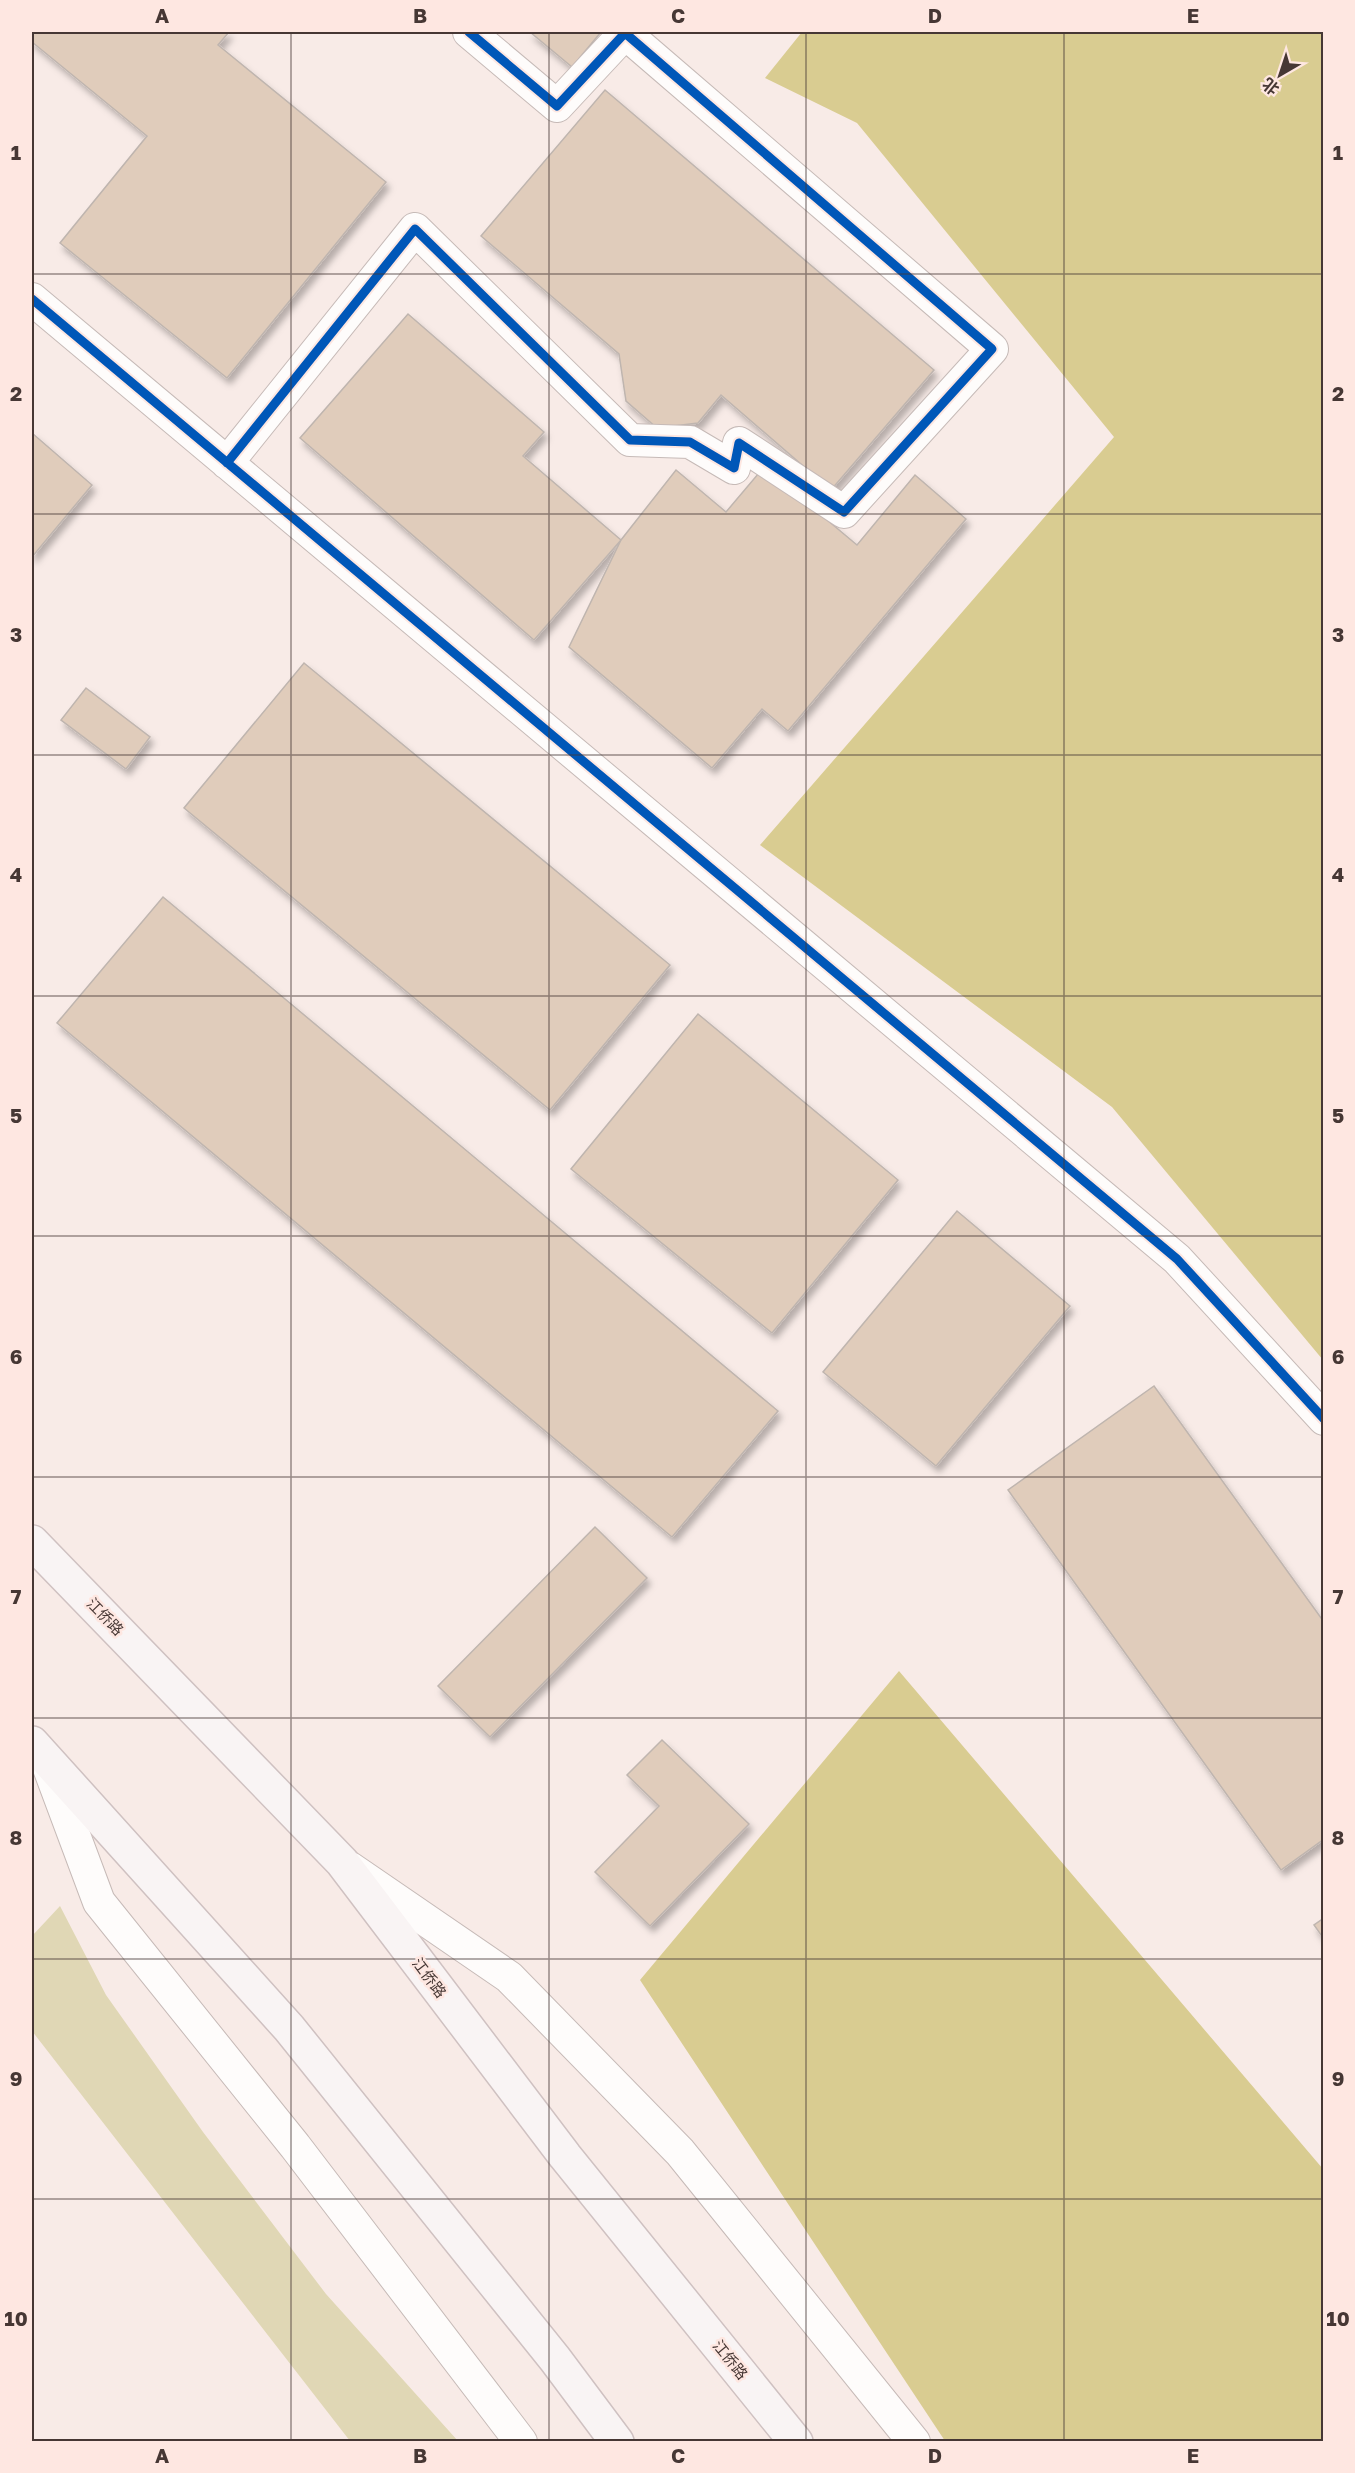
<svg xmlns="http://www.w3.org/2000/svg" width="1355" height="2473" font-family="'Golos Text','Noto Sans SC',sans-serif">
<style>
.green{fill:#e0d7b5}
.forest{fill:#d9cc91}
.building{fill:#e0ccbb;stroke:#bfb5af;stroke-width:1.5;filter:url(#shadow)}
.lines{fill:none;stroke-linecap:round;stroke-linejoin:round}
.street-casing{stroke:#c6bab7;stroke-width:34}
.primary-casing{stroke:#cfc1c1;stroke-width:36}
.street{stroke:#fefcfb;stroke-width:32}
.primary{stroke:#f9f4f4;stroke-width:33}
.cycleway-casing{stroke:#fee7e1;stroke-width:13}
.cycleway{stroke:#0057b8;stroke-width:9}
.grid{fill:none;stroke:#463734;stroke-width:1.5;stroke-opacity:0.55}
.labels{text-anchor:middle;stroke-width:5;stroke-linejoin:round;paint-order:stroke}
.street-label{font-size:15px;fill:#463734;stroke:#fee7e1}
.neatline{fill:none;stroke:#463734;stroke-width:2}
.grid-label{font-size:20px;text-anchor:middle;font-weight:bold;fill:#463734}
</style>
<defs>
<filter id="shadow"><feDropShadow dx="3.5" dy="6" stdDeviation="3" flood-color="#0004"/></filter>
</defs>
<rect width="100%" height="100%" fill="#f8ebe7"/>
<path class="green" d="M60 1906 106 1995 203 2132 326 2294 458 2441H350L32 2031V1936Z"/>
<path class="forest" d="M802 32H1323V1360L1112 1107 760 845 1114 437 857 123 765 78Z
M899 1671 1323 2169V2441H945L640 1980Z"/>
<path class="building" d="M32 32H229L218 45 386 182 227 378 60 243 147 136 32 42Z
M530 32H601L572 67Z
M605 90 934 370 831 490 721 395 698 423 657 428 626 401 619 354 481 236Z
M408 314 544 432 523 456 621 540 534 640 300 438Z
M32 433 92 485 32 557Z
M764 467 857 545 915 475 966 519 788 731 762 709 712 768 569 647 621 540 676 470 726 512Z
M304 663 670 965 550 1110 184 808Z
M86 688 150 737 126 769 61 720Z
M163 897 778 1411 672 1537 57 1023Z
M698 1014 898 1180 772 1333 571 1169Z
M957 1211 1070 1306 936 1466 823 1372Z
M1154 1386 1324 1622V1839L1281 1870 1008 1490Z
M595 1527 647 1578 490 1737 438 1686Z
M662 1740 749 1824 650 1926 595 1872 659 1806 627 1775Z
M1324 1918V1939L1314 1925Z"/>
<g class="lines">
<defs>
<path id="street" d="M32 299 1177 1259 1324 1419
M227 463 415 229 630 440 690 442 734 468 739 443 844 512 992 349 625 33 557 106 469 32
M46 1760 99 1902 295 2146 521 2442
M350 1868 509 1977 680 2152 914 2442"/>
<path id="primary" d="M32 1542 342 1862 565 2156 796 2442
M32 1743 289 2028 555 2359 617 2442"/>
</defs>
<use href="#street" class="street-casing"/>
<use href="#primary" class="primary-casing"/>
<use href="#street" class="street"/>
<use href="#primary" class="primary"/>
<defs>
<path id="cycleway" d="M32 299 1177 1259 1324 1419
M227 463 415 229 630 440 690 442 734 468 739 443 844 512 992 349 625 33 557 106 469 32"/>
</defs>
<use href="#cycleway" class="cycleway-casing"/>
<use href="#cycleway" class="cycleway"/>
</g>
<path class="grid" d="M291 32V2442M549 32V2442M806 32V2442M1064 32V2442M32 274H1324M32 514H1324M32 755H1324M32 996H1324M32 1236H1324M32 1477H1324M32 1718H1324M32 1959H1324M32 2199H1324"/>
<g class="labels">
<g class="street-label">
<text transform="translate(105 1617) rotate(46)" y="5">江侨路</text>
<text transform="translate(429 1978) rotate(53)" y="5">江侨路</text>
<text transform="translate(730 2360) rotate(51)" y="5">江侨路</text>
</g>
</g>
<rect width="1355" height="2473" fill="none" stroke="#fee7e1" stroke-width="66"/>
<g transform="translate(1280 75) rotate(219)" stroke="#fee7e1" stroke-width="4.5" paint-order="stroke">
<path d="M0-4.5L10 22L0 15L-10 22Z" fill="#463734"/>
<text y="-9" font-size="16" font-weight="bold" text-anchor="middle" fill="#463734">北</text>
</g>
<rect x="33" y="33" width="1289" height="2407" class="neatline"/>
<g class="grid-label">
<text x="162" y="23">A</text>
<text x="420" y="23">B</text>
<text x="678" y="23">C</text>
<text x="935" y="23">D</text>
<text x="1193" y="23">E</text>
<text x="16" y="160">1</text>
<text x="1338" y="160">1</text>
<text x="16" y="401">2</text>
<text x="1338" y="401">2</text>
<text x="16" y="642">3</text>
<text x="1338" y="642">3</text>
<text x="16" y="882">4</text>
<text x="1338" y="882">4</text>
<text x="16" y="1123">5</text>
<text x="1338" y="1123">5</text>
<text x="16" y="1364">6</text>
<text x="1338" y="1364">6</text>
<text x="16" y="1604">7</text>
<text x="1338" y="1604">7</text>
<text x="16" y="1845">8</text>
<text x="1338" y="1845">8</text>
<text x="16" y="2086">9</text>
<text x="1338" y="2086">9</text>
<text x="16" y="2326">10</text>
<text x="1338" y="2326">10</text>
<text x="162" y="2463">A</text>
<text x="420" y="2463">B</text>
<text x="678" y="2463">C</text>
<text x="935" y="2463">D</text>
<text x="1193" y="2463">E</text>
</g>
</svg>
